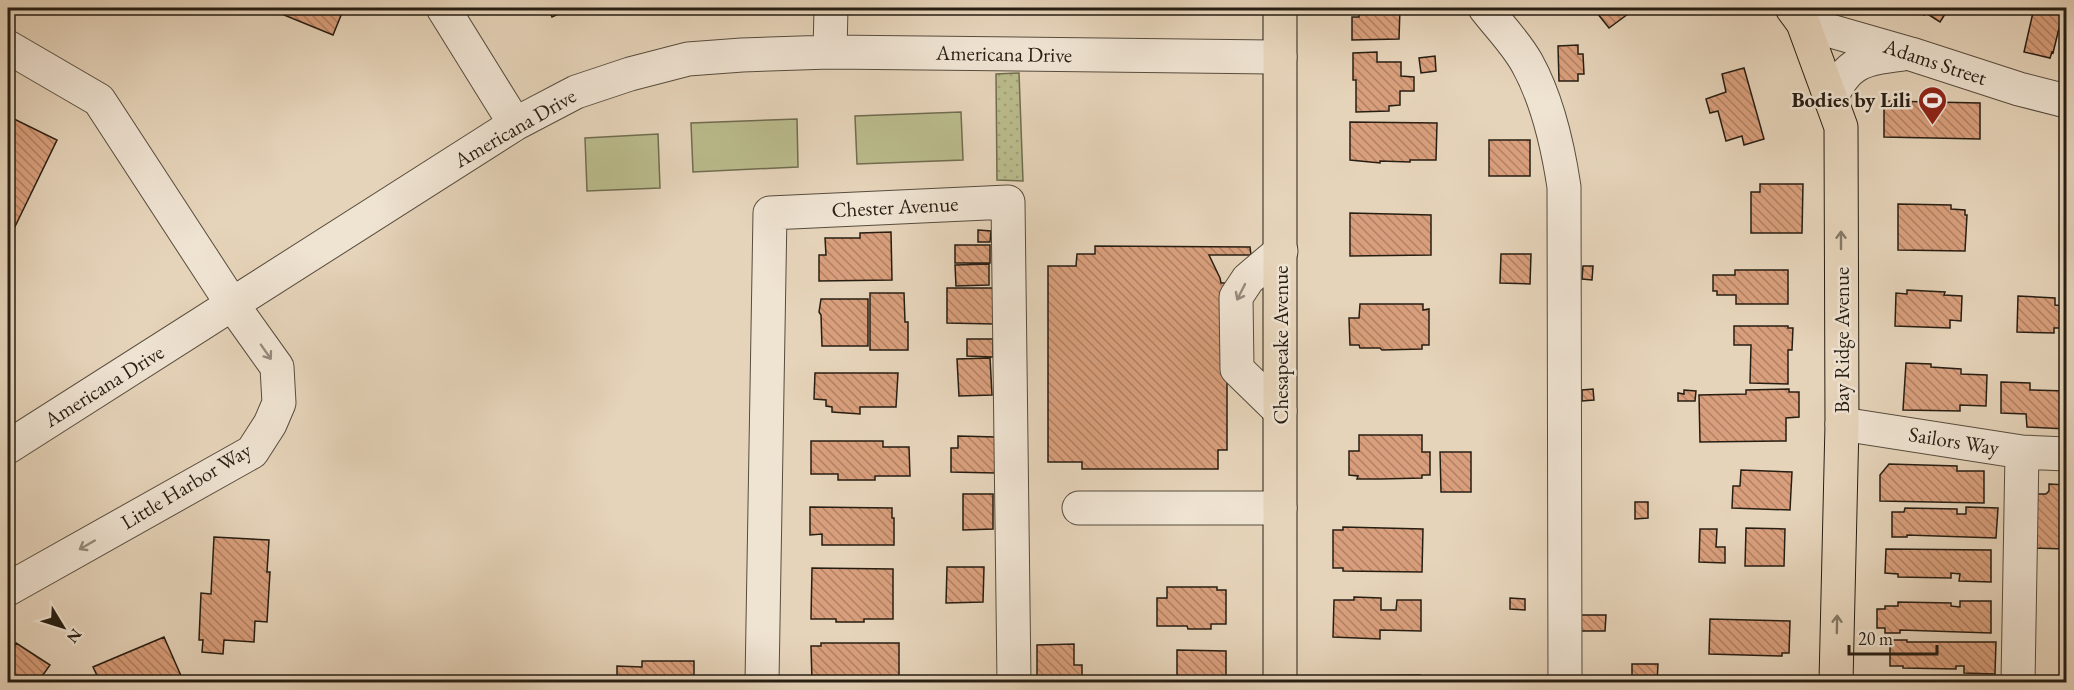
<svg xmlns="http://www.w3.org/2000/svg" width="2074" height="690" font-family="'EB Garamond',serif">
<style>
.grass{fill:#babb8c;stroke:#706c50;stroke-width:1.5}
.park{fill:url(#park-dots);stroke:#706c50;stroke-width:1.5}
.building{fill:url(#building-back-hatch);stroke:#271e13;stroke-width:1.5}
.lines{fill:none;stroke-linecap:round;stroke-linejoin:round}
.minor-casing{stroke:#574c3d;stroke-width:35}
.major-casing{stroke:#271e13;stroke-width:35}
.minor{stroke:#efe3d2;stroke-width:33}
.major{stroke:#e6d4ba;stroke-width:33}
.oneway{stroke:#867966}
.oneway2{stroke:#958a7c}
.labels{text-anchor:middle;stroke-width:5;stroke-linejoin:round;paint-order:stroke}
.street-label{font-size:21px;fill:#271e13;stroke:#efe3d2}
.poi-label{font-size:21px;font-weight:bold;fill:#271e13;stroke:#efe3d2;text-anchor:end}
</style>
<defs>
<pattern id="park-dots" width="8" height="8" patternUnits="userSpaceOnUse" patternTransform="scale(1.5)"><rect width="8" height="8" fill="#babb8c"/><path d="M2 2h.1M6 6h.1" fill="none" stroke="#a0a078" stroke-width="1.8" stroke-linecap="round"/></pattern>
<pattern id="building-back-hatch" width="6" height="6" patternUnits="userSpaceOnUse" patternTransform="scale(1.5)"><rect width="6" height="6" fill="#d99f7c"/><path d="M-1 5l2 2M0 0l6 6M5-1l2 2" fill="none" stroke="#b08164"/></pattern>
</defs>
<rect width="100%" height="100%" fill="#e6d4ba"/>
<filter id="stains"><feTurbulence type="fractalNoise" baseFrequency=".00333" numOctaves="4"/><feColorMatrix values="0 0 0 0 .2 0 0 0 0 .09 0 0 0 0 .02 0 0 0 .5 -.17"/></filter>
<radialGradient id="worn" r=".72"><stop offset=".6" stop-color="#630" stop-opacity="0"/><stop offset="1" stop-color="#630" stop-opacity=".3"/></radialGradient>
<path class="grass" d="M961 112 963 160 857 164 855 116Z
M797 119 798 167 693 172 691 123Z
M658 134 660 188 587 191 585 138Z"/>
<path class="park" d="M1019 73 1023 181 997 180 996 74Z"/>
<path class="building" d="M267 8H344L333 35Z
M548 8H571L552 17Z
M1359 8H1400L1399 39 1352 40V17H1359Z
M1593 8H1636L1609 28Z
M1912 8H1949L1940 22 1926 13 1924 15Z
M2034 8H2064L2053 53 2052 52 2050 58 2024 52Z
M1578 45V54H1583L1584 74H1578V81H1559L1558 46Z
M1377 52V62H1401V76L1414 77V91H1400V105L1389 106V111L1356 112V80H1353V53Z
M1435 56 1436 71 1421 73 1419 58Z
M1744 68 1764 139 1744 145 1742 136 1726 141 1718 111 1710 113 1706 99 1726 92 1722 74Z
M1884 101 1980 103V139L1884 137Z
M8 116 57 140 8 241Z
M1350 122 1437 123 1436 160H1410V162L1380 161V163L1350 160Z
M1489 140H1530V176H1489Z
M1760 184H1803L1802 233H1751V192H1760Z
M1898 204 1951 205V209L1965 210V215H1967L1965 251 1898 250Z
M1350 213 1431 215V255L1350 256Z
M978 230 991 231 990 242H978Z
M891 232 892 280 819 281V255H826L825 238H860V233Z
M955 245H990V263H955Z
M1095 246 1250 247 1251 255H1209L1220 278 1221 283H1227V450H1218V469H1082V462H1048V266H1076L1077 254H1095Z
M1501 254H1531L1530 284 1500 283Z
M989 264V285L956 286 955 265Z
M1583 266H1593L1592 280 1582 279Z
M1735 270H1788V304H1736V295H1717V291H1713V275H1735Z
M947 288H993L994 324 947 323Z
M1907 290 1945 292 1944 295 1962 296 1961 321 1950 320V328L1895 326 1896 293 1907 294Z
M870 293H904L905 322H908V350H870Z
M2018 296 2055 298V305L2066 306V328H2054V333L2017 332Z
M821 299H868V346H822L821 315 819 312Z
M1360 304H1423V310L1429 309V345H1422V349L1382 350 1380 348H1360L1359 345H1350L1349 318H1359Z
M1734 326H1788V328H1793L1792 350H1788V384L1750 383 1751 345H1734Z
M967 339H993V357L967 356Z
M990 358 992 395 959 396 957 359Z
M1906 363 1931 364V367L1961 369V374L1987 375 1986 406 1960 405V411L1903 410Z
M815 373H898L896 407H860V414L832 412V407L826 406V400L814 399Z
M2001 382 2030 383V390L2066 391V429L2027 427 2026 414 2001 413Z
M1593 389 1594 400 1582 401V390Z
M1789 389V392H1799V417L1786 418V441L1700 442 1699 395 1746 394V390Z
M1684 390 1696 391 1695 401H1678V393L1684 394Z
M1359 435H1422V452H1430V475H1422V478L1381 479H1357L1358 476 1349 475V451H1359Z
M958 436 996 437 995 473 951 472V448H958Z
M811 441H883V447H909L910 476H875V480H838V474H811Z
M1440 452H1471V492H1441Z
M1889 464 1957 466V471H1984V503L1880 501V475Z
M1741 470 1792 472 1790 510 1732 508 1733 486H1740Z
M2049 484 2066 485V549L2032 548 2033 494H2046L2049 491Z
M963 494H993V529L963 530Z
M1635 502H1648V518L1635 519Z
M810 507 892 508V518H894V545H822V534L810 535Z
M1966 507 1998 508 1996 538 1907 535V537H1892V512H1904L1905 508 1957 509V514H1966Z
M1343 527 1423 529 1422 572 1343 571V568H1333V530H1343Z
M1746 528 1785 529 1784 566H1745Z
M1700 529H1717L1716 547H1725V563L1699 562Z
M214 537 269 540 267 572H270L267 622 255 621 254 642 224 640 223 654 202 652 203 640H199L201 593 211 594Z
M1886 549 1991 550V582L1959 581 1960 574 1951 573V578L1898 577V574L1885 573Z
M947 567H984L983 602 946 603Z
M812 568 893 569V619H864V622H836V619H811Z
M1167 587H1217V590H1226V624H1211V629H1188L1187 626H1157V598H1167Z
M1354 597 1381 598V610H1396L1397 600H1421V631L1380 630V639L1333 637 1334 600H1354Z
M1510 598 1525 599V610L1510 609Z
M1960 601H1991V633L1900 630V633H1885V628H1877V609H1885V606H1898V602L1951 603V606L1960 607Z
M1579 615H1606L1605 631H1579Z
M1710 619 1790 621 1789 653H1782V656L1709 654Z
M164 637 182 678 188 682H100L93 667Z
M1890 640H1907V642H1996L1995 674 1964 673V666H1956V669L1903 668V666H1890Z
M16 643 50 665 38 682H8V656Z
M821 643H899V681L821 682 820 680 812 681 811 646H821Z
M1074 644V665H1082V682H1037V645Z
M1177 650 1226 651V682H1177Z
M642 661H694V679H709V682H617V666L642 667Z
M1632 664H1658L1657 682H1632Z
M1420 675V682H1333V676Z
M934 678H980V682H934Z
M1720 678H1770V682H1720Z"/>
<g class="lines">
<defs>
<path id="minor" d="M443 8 515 124
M1485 8C1498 25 1516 43 1527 63 1547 99 1558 147 1564 187L1565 682
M1803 23 1911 54 2019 89 2066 101
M8 47 99 100 232 304 277 367 279 403 270 424 252 452 8 589
M830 52 831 8
M1831 99C1847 61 1864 59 1903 54
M1280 411 1237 369 1236 297 1248 279 1281 251
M1842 424 2022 452 2066 454
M8 447 515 124 576 92 630 74 688 59 742 55 830 52 1280 57
M1079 508H1280
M762 682 770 213 1008 202 1014 682
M2018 682 2022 452"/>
<path id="major" d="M1792 8 1803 23 1841 127 1842 424 1836 682
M1280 682V8"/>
</defs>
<use href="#minor" class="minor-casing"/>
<use href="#major" class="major-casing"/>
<use href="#minor" class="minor"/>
<use href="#major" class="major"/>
</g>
<defs><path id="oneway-shaft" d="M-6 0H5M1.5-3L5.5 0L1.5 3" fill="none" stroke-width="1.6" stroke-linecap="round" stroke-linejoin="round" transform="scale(1.5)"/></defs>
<g class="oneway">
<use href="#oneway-shaft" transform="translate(1841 240) rotate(-90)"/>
<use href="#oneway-shaft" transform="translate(1837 624) rotate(-89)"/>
</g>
<g class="oneway2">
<use href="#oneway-shaft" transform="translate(1241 292) rotate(117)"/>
<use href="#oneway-shaft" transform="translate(266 352) rotate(55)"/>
<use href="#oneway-shaft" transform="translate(87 545) rotate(150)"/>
</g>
<defs>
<symbol id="stadium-pin" viewBox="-11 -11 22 30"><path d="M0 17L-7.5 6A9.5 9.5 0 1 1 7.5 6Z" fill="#8f2418" stroke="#efe3d2"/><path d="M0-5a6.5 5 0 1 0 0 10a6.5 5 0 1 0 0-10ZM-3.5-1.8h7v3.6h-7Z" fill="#fff"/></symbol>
</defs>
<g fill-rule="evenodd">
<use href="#stadium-pin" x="1916" y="84" width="33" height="45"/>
</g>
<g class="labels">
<g class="street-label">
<text transform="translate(1004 54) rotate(1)" y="7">Americana Drive</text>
<text transform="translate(1935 62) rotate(18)" y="7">Adams Street</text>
<text transform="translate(515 128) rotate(-30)" y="7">Americana Drive</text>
<text transform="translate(895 207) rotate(-3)" y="7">Chester Avenue</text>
<text transform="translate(1842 340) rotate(-90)" y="7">Bay Ridge Avenue</text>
<text transform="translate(1281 345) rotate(-90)" y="7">Chesapeake Avenue</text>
<text transform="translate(104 386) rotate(-32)" y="7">Americana Drive</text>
<text transform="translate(1954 441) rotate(9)" y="7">Sailors Way</text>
<text transform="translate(186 486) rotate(-31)" y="7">Little Harbor Way</text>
</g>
<g class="poi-label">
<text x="1911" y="107">Bodies by Lili</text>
</g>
</g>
<rect width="2074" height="690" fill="none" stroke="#e6d4ba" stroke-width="30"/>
<rect x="9" y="9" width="2056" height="672" fill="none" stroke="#271e13" stroke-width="3"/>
<rect x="15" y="15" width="2044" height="660" fill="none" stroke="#271e13" stroke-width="1.5"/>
<g transform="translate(63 627) rotate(128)" stroke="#efe3d2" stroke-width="4.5" paint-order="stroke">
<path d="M0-4.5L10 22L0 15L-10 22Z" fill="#271e13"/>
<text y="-9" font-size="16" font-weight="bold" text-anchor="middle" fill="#271e13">N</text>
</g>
<path d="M1849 645v9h88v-9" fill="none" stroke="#271e13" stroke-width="3"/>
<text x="1858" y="645" font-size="18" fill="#271e13" stroke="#efe3d2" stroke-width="4.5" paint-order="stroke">20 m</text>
<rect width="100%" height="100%" filter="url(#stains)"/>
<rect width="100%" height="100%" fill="url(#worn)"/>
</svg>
